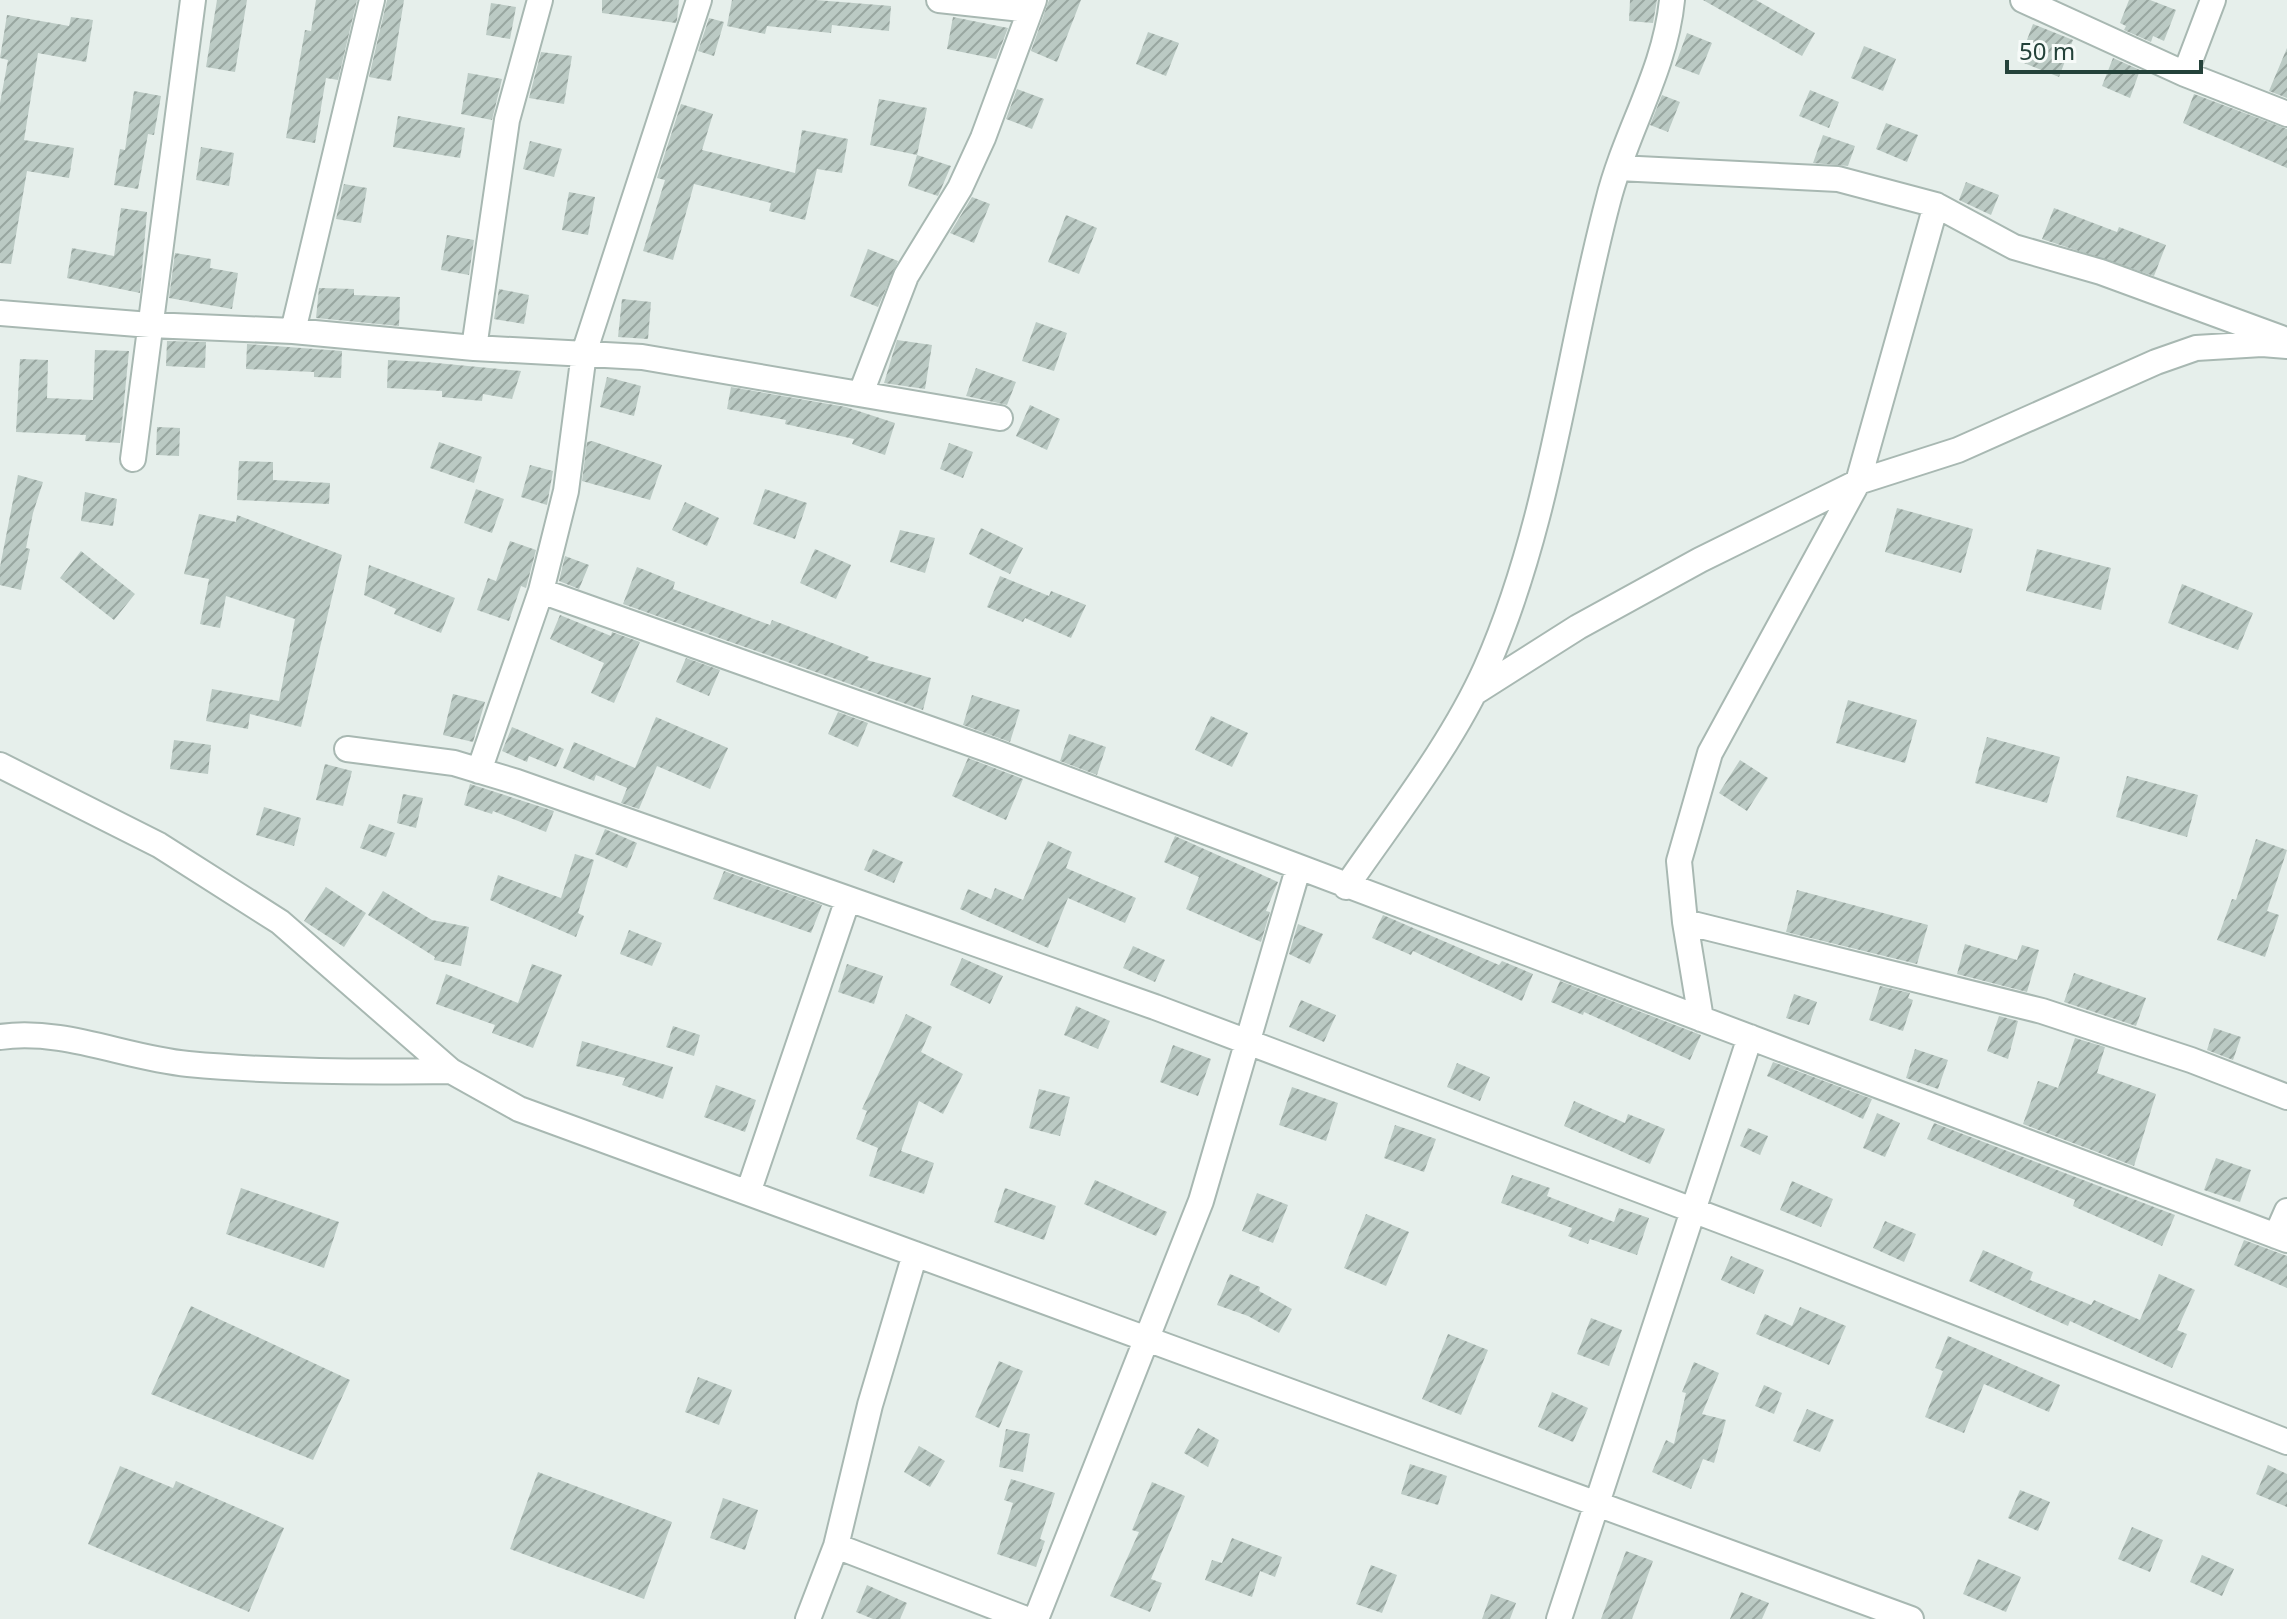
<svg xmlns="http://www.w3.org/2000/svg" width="2287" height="1619" font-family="'Noto Sans',sans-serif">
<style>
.building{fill:url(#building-hatch)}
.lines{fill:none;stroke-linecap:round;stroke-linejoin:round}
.minor-casing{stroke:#a8b8b2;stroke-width:28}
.minor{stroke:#fff;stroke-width:24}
</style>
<defs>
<pattern id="building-hatch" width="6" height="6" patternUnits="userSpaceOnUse" patternTransform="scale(2)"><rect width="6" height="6" fill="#bbcac4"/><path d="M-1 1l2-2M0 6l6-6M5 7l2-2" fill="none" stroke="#98a6a0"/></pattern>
</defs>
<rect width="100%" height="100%" fill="#e6efeb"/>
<path class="building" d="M217 0H247L235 72 206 67Z
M316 0H357L338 80 326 78 315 143 286 138 305 30 311 31Z
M387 0H404L391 81 369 77Z
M602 0H679L677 20 676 23 602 13Z
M732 0H816L891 6 889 31 832 25 831 33 767 26 765 34 727 26Z
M1049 0H1081L1057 62 1031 51Z
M1630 0H1657L1653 23 1629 21Z
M1703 0H1756L1815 33 1802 56Z
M2129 0H2150L2176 10 2164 41 2153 36 2151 42 2124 30 2126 26 2120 23Z
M491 3 516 7 510 39 486 35Z
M7 15 69 26 71 17 93 20 86 62 38 53 24 140 74 148 69 178 27 171 11 264 0 263V103L8 60 0 58Z
M953 17 1008 28 996 59 947 49Z
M709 18 724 22 714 56 698 51Z
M2033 24 2073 40 2059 77 2019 61Z
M1148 32 1179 43 1166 76 1136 64Z
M1687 33 1712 43 1699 75 1675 66Z
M1864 46 1896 59 1883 91 1851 78Z
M2287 48V98L2269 91Z
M541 52 572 56 564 104 529 98Z
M2113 58 2140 70 2130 98 2102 86Z
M468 73 502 79 492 120 461 114Z
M1017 89 1044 99 1032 129 1006 119Z
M1810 90 1839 102 1829 128 1799 116Z
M134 91 161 96 154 135 148 134 138 189 114 185 120 149 125 150Z
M2194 94 2287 129V168L2183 123Z
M1662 95 1680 102 1668 132 1650 125Z
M879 99 927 108 917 155 870 145Z
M681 104 713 114 702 150 795 173 802 130 848 139 842 173 817 169 805 220 769 211 771 203 694 184 673 260 643 251 665 180 657 178Z
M398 116 465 128 460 158 393 147Z
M1886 123 1918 135 1907 162 1876 149Z
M1823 135 1855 146 1848 166 1813 163Z
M530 141 562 149 554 177 523 169Z
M201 147 234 153 229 186 196 180Z
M917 155 951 166 938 196 908 186Z
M1966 182 1999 195 1991 215 1959 200Z
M344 184 367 188 361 223 336 219Z
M569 192 595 197 588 235 562 230Z
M972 197 990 204 974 243 950 233Z
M121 208 147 212 140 293 67 278 72 248 114 256Z
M2054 208 2117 232 2119 227 2166 245 2154 276 2042 239Z
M1066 215 1097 228 1079 274 1048 262Z
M447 235 474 240 469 275 441 270Z
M868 249 898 261 878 307 850 296Z
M175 253 211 259 210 268 238 273 232 309 169 298Z
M319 288 354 289V295L400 297 399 326 316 318Z
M499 289 529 295 524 324 494 319Z
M622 299 651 302 648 339 618 337Z
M1036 322 1067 333 1054 371 1022 361Z
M897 340 932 345 925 389 884 383Z
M167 341 206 342 205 368 166 366Z
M247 344 342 351 341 378 314 377V372L246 369Z
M95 350 129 351 120 443 85 441 86 435 16 432 20 359 48 360 47 398 93 400Z
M388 360 426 362 521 371 512 399 483 394 482 401 442 397V391L387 388Z
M976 368 1016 382 1007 405 966 396Z
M607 377 641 386 634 416 600 407Z
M731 387 846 407 895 423 885 455 852 444 854 439 785 424 786 420 727 409Z
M1030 405 1060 419 1047 450 1016 436Z
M157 427 180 428 179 456 156 455Z
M592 441 662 465 650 500 582 481 587 442Z
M439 442 482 457 474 483 430 468Z
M949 443 973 452 963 478 940 469Z
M239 461 273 462V480L330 483 329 504 237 500Z
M530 465 553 471 547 505 521 497Z
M18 475 43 482 33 513 26 548 30 549 21 590 0 585V567Z
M476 489 504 499 492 533 464 523Z
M765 489 807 503 795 539 753 524Z
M85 492 117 499 113 526 81 521Z
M685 502 719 518 707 546 672 530Z
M1897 508 1973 529 1961 573 1885 552Z
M199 514 236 522 237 515 342 555 301 727 250 714 248 729 206 721 212 689 279 701 295 619 226 596 220 628 200 624 209 579 184 574Z
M981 528 1023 548 1010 574 969 554Z
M900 530 935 538 925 573 890 562Z
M510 541 536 550 526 588 521 586 509 621 477 610 488 578 496 581Z
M815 549 851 565 836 599 800 583Z
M2037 549 2111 568 2101 610 2026 591Z
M81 551 135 594 114 620 60 578Z
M565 556 589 565 579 589 559 581Z
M369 565 455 598 441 633 394 614 396 609 364 595Z
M637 567 675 582 673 589 770 625 772 620 869 657 867 660 931 678 923 710 623 604Z
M1000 576 1049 596 1051 591 1086 605 1071 638 1025 618 1023 622 987 607Z
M2182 584 2253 613 2238 650 2168 623Z
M560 615 611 636 612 632 640 642 614 703 591 693 604 663 550 639Z
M686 658 720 670 709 696 676 682Z
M453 694 485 702 473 742 443 735Z
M972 695 1020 710 1010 742 963 725Z
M1848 700 1917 720 1905 763 1836 743Z
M838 712 868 723 858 747 828 734Z
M1211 716 1248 733 1232 767 1195 750Z
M656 717 728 748 710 789 657 766 639 809 621 803 627 788 596 775 594 781 563 768 574 742 635 768Z
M512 727 564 749 556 767 529 756 527 762 502 751Z
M1069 734 1106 747 1097 775 1060 761Z
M1987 737 2060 757 2047 803 1975 783Z
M174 740 211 745 208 774 170 769Z
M968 758 1023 779 1006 820 952 796Z
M1740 760 1768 778 1747 811 1719 793Z
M325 764 352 771 343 806 316 800Z
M2127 776 2198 795 2187 837 2116 817Z
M470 784 554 811 546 832 493 811 492 814 464 805Z
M403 794 423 798 416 828 397 823Z
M264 807 301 818 294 846 256 835Z
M369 824 395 833 386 857 360 848Z
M605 829 637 843 627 868 595 854Z
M1175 836 1278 882 1266 911 1270 912 1261 942 1186 909 1199 877 1164 862Z
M2256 839 2287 850 2267 911 2279 915 2265 957 2217 940 2232 899 2236 900Z
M1048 841 1072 852 1066 868 1136 898 1125 923 1068 898 1048 948 960 909 968 889 991 899 995 888 1023 900Z
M873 849 903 862 894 883 864 870Z
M575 854 594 860 578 913 584 916 576 937 490 900 498 875 561 898Z
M724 871 822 905 811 933 713 899Z
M326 887 366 913 344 947 304 921Z
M1797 890 1928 925 1917 964 1786 932Z
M383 891 432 920 469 927 461 966 434 960 435 957 368 915Z
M1383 915 1499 965 1502 961 1533 974 1522 1001 1413 951 1411 955 1372 938Z
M1298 924 1323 934 1310 964 1289 954Z
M629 930 662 943 652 966 620 954Z
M1965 944 2017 960 2022 945 2039 950 2027 992 1957 974Z
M1133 946 1165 960 1155 982 1123 968Z
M962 958 1003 976 990 1004 950 985Z
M532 964 562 975 533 1048 492 1033 495 1025 436 1004 446 974 518 1003Z
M847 964 883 976 874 1004 838 992Z
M2074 973 2146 998 2136 1026 2064 1002Z
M1560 981 1701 1035 1690 1060 1584 1012 1583 1015 1551 1002Z
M1880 986 1910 993 1908 998 1913 1000 1903 1031 1869 1020Z
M1794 994 1817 1002 1809 1025 1786 1018Z
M1301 1000 1336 1015 1324 1042 1289 1027Z
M1076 1006 1110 1021 1098 1049 1064 1035Z
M906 1014 932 1027 921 1052 963 1074 943 1114 919 1101 901 1151 934 1163 924 1194 869 1176 878 1148 856 1139 867 1111 862 1109Z
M1999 1016 2018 1021 2008 1059 1987 1051Z
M673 1026 700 1035 694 1056 666 1047Z
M2214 1028 2241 1037 2233 1060 2207 1050Z
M2075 1038 2105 1047 2097 1073 2156 1094 2134 1166 2023 1124 2038 1081 2058 1088Z
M582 1041 673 1067 663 1099 622 1085 625 1078 576 1066Z
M1173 1045 1211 1059 1198 1096 1160 1082Z
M1915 1049 1948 1060 1938 1089 1906 1078Z
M1773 1062 1872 1099 1863 1119 1767 1076Z
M1457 1063 1490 1077 1480 1101 1447 1087Z
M716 1085 756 1100 745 1132 704 1117Z
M1292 1087 1338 1103 1326 1141 1279 1125Z
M1039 1089 1070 1097 1060 1136 1029 1128Z
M1574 1101 1625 1123 1628 1114 1665 1129 1650 1164 1564 1126Z
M1877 1113 1900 1123 1885 1157 1863 1148Z
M1934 1123 2175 1215 2162 1246 2073 1206 2075 1200 1927 1139Z
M1395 1125 1436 1139 1424 1172 1384 1158Z
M1748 1128 1768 1136 1760 1155 1740 1146Z
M2216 1158 2251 1170 2240 1202 2204 1190Z
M1512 1175 1550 1188 1547 1196 1614 1222 1619 1208 1649 1218 1637 1255 1590 1239 1588 1244 1568 1236 1572 1228 1501 1203Z
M1095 1180 1167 1212 1156 1236 1084 1204Z
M1792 1181 1833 1199 1821 1227 1780 1210Z
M241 1188 339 1222 324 1268 226 1234Z
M1005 1188 1056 1206 1044 1240 994 1222Z
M1257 1193 1288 1205 1273 1243 1242 1231Z
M1366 1214 1409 1232 1386 1286 1344 1268Z
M1885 1221 1916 1234 1904 1262 1873 1248Z
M2244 1240 2287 1256V1288L2234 1265Z
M1983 1250 2033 1272 2030 1280 2091 1305 2094 1300 2140 1320 2159 1274 2195 1290 2177 1330 2187 1334 2172 1368 2070 1321 2068 1326 1969 1281Z
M1731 1256 1764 1270 1754 1294 1721 1280Z
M1230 1274 1260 1287 1259 1291 1292 1309 1279 1333 1248 1316 1217 1305Z
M191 1306 350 1380 313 1460 151 1394Z
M1800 1307 1846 1326 1829 1365 1756 1334 1765 1314 1792 1326Z
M1591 1318 1622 1330 1609 1366 1577 1354Z
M1448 1334 1488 1350 1461 1415 1422 1399Z
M1948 1336 2060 1385 2049 1412 1984 1384 1964 1433 1925 1417 1943 1371 1935 1368Z
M999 1361 1023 1371 999 1428 975 1417Z
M1694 1362 1719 1373 1702 1414 1726 1420 1714 1463 1703 1459 1691 1489 1652 1472 1666 1440 1674 1444 1686 1393 1682 1392Z
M698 1377 732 1390 719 1425 685 1412Z
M1764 1385 1782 1393 1774 1414 1755 1406Z
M1552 1392 1588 1408 1573 1442 1538 1427Z
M1807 1409 1834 1420 1820 1452 1793 1441Z
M1198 1428 1219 1440 1208 1467 1184 1453Z
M1006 1429 1030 1434 1023 1472 999 1467Z
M919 1446 945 1461 930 1487 904 1472Z
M1410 1464 1447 1476 1438 1505 1401 1494Z
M2268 1465 2287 1474V1507L2256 1494Z
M120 1466 173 1488 176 1481 284 1528 249 1612 88 1544Z
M538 1472 672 1522 644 1599 510 1549Z
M1011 1479 1055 1493 1040 1539 1045 1541 1036 1567 997 1554 1013 1503 1004 1500Z
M1152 1482 1185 1496 1151 1579 1162 1583 1150 1612 1110 1596 1139 1532 1132 1530Z
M2020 1490 2050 1502 2038 1531 2008 1518Z
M723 1498 758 1510 745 1550 710 1538Z
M2132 1527 2163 1540 2150 1572 2118 1559Z
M1232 1538 1282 1557 1275 1577 1260 1571 1252 1597 1205 1580 1212 1560 1222 1563Z
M1626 1551 1653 1561 1632 1619H1601Z
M2202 1555 2234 1569 2222 1596 2190 1582Z
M1978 1559 2021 1577 2006 1612 1963 1594Z
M1371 1565 1397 1575 1382 1613 1356 1604Z
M867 1585 907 1603 900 1619H873L856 1612Z
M1741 1592 1769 1603 1762 1619H1730Z
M1491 1594 1516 1603 1510 1619H1482Z"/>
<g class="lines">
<defs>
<path id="minor" d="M939 0 1030 10
M2023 0 2185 74 2287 114
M2185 74 2213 0
M1618 168 1838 179 1936 205 2014 247 2101 272 2281 338
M0 313 150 325 293 331 474 348 642 357 1000 418
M293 331 372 0
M474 348 507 120 540 0
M861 393 906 276 960 188 983 138 1034 0
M133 459 193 0
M541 591 992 751 2287 1240
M1474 693 1578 627 1700 560 1858 482 1958 450 2156 362 2196 348 2262 344 2287 346
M347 749 454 763 517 782 1155 1007 1793 1248 2287 1442
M0 765 159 845 280 922 451 1071 519 1109 1911 1619
M479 771 541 591 566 491 584 353 699 0
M1346 887C1394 817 1451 746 1486 668 1551 521 1567 355 1608 201 1625 132 1665 72 1672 0
M1685 922 2042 1011 2191 1060 2287 1097
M1701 1019 1685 922 1679 861 1710 753 1858 482 1936 205
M0 1037C64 1028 125 1058 188 1064 275 1072 363 1072 451 1071
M748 1193 848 899
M2276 1236 2287 1211
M836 1546 870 1405 915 1254
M808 1619 836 1546 1026 1619
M1036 1619 1201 1201 1298 869
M1559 1619 1750 1037"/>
</defs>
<use href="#minor" class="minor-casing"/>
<use href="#minor" class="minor"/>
</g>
<path d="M2007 60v12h194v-12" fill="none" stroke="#24423a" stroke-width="4"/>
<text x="2019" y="60" font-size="24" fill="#24423a" stroke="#f7fbf9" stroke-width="6" paint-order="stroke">50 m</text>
</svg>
